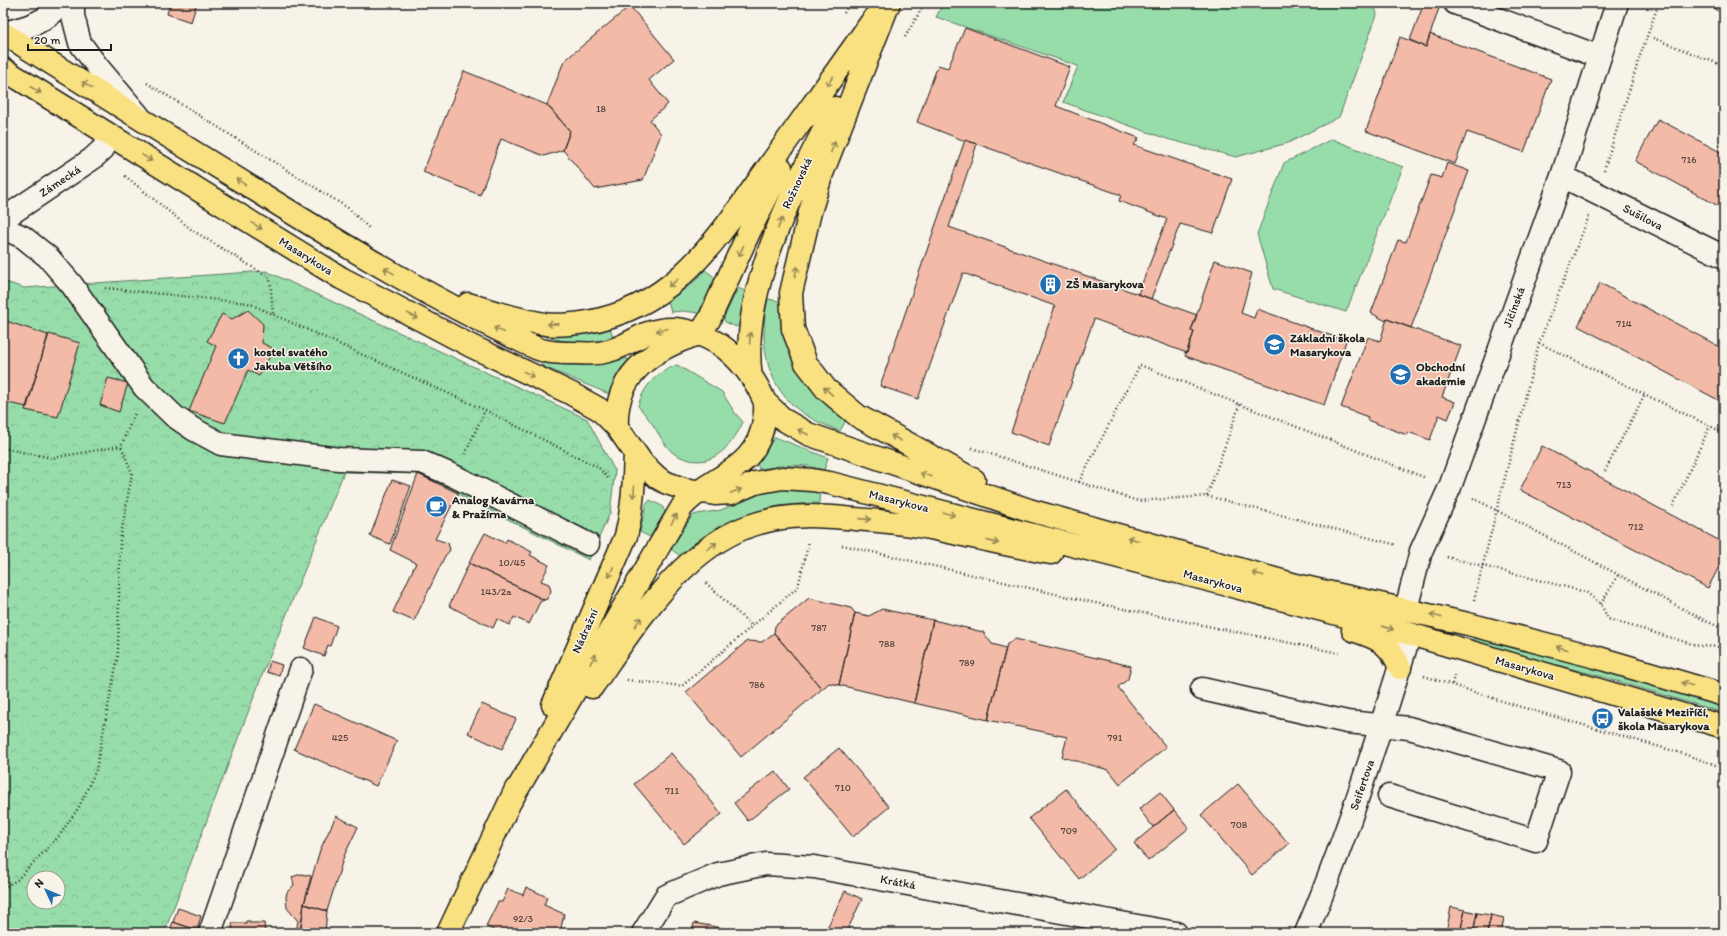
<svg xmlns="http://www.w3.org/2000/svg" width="1727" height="936" font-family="Itim,sans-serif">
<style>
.grass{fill:#97ddaa;stroke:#5a7c63}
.park{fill:url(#park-crowns);stroke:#5a7c63;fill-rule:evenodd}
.building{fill:#f2baa7;stroke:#1c1c1c}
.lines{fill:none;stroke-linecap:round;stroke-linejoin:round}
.minor-casing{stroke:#1c1c1c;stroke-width:25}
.major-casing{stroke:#1c1c1c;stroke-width:25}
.path{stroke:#1c1c1c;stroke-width:2.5;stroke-dasharray:1 3;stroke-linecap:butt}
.minor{stroke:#f7f3e8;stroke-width:22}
.major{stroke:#f9e181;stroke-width:22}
.oneway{stroke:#968854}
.labels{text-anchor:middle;stroke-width:3;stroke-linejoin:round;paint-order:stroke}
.number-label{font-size:10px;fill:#52443f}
.street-label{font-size:12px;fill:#1c1c1c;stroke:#f7f3e8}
.poi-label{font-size:12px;font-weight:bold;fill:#1c1c1c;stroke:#f7f3e8;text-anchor:start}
</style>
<defs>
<pattern id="park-crowns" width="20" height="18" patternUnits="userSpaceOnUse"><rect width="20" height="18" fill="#97ddaa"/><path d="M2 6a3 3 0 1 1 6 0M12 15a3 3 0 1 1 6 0" fill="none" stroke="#82bd92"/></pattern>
</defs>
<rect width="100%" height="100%" fill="#f7f3e8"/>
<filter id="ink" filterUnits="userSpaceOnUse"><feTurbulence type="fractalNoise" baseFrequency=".025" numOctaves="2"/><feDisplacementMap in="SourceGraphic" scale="8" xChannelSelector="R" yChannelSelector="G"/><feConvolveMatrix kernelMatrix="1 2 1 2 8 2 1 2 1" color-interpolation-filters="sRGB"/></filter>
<g filter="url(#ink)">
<path class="grass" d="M943 3H1374L1377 15 1339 117 1288 143 1236 157 1167 139 1063 102 1078 66 936 17Z
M1332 139 1403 167 1346 312 1273 289 1257 234 1284 163Z
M705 270 716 278 699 313 683 311 671 312 668 301 693 283Z
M738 288 747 292 740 324 736 327 725 322 724 317Z
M768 299 783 302 798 368 811 388 827 406 846 420 840 431C825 425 809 419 796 408 764 381 759 338 768 299Z
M610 327 613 338C589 344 569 343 546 337V334Z
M627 358 628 361 620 370 609 394 542 366 544 361C573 367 599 367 627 358Z
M677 365 722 392 735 413 743 422C734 442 716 466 690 460 683 458 676 456 671 451 664 444 660 436 655 428 650 420 644 413 638 406 644 385 657 372 677 365Z
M775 437 828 458 824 470 808 466 792 465 759 469 757 464Z
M781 488 820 491 819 503C761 504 724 518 680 556L671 549 692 516 697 514 721 510 763 492Z
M650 500 662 506 665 512 650 537 640 532 646 505Z
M1474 634 1602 668 1724 705V713L1600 676 1472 644Z"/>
<path class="park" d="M266 271 587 419 615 471 610 513 589 560 418 474 344 472 263 673 164 933H3V281L24 288ZM34 878H58V902H34Z"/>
<path class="building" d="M170 3H197L191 22 167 14Z
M1424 3H1439L1440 5 1426 47 1410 40Z
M1703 3H1724V14Z
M630 6 674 59 649 80 668 104 650 120 661 134 643 180 595 189 563 150 570 131 547 105 564 61Z
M965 28 1070 67 1056 106 1139 138 1134 145 1232 179 1213 233 1180 224 1151 299 1138 294 1167 219 1119 201 1121 195 977 144 965 140V141L917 122 938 65 948 68Z
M1430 34 1551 79 1524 152 1467 132 1455 164 1366 131 1400 37 1426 47Z
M464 71 547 105 570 131 563 150 544 156 501 139 480 195 423 172Z
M1658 119 1724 154V209L1635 161Z
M965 140 977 144 949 227 1197 315 1191 331 1194 332 1187 353 1094 319 1049 446 1011 432 1055 306 963 273 918 399 880 386Z
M1447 163 1469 171 1411 328 1387 319 1386 321 1371 313 1398 240 1406 242 1431 175 1442 178Z
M1215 260 1252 273 1241 313 1254 318 1257 309 1346 341 1324 405 1185 356 1194 332 1191 331Z
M1600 283 1724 349V403L1578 326Z
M248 310 263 324 262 343 274 349 259 376 248 370 225 423 189 411 216 346 207 341 222 314 232 319Z
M1387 319 1461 346 1442 397 1455 402 1448 419 1439 415 1430 440 1408 432 1407 435 1367 420 1368 417 1341 407 1368 337 1380 341Z
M3 320 48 335 27 407 3 402Z
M49 334 80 343 58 417 25 410Z
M108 378 128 383 119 412 100 405Z
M1542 446 1724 543V557L1708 588 1520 490Z
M418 474 458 493 435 539 448 543 450 550 445 556 414 621 393 612 416 563 390 550Z
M392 480 411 486 390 544 370 536Z
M485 533 505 543 507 539 532 552 530 555 549 565 541 581 549 584 551 591 547 599 544 600 469 563Z
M469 563 544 600 540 602 529 624 514 617 510 625 497 619 493 628 449 606Z
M809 598 851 608 855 613 839 685 829 683 822 689 774 633 775 626Z
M882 609 933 620 914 703 839 685 855 613 869 616Z
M316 617 337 626 330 646 328 645 324 656 304 648Z
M933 620 983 632 992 644 1006 648 988 720 914 703Z
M774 633 822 689 741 757 686 692 747 641 762 642Z
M1015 639 1131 666 1128 679 1118 687 1166 747 1120 784 1109 770 1062 757 1067 737 988 720 1007 644Z
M270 661 282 665 279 676 267 672Z
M314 704 397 741 376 786 294 749Z
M482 704 516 719 502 749 468 733Z
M839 748 889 807 853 837 803 777Z
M671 753 722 814 684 844 634 784Z
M775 771 789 789 748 821 734 803Z
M1238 784 1289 844 1252 875 1201 815Z
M1066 789 1115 849 1079 879 1029 818Z
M1160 792 1174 810 1153 827 1139 809Z
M1174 810 1189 828 1148 861 1134 843Z
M336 816 358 827 344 856 327 911 304 904 320 850Z
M301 874 311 876 304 904 300 933H296L298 921 287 908 286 897 287 892 294 885 292 877Z
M526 887 547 897 544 905 564 914 560 933H498L486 926 498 902H502L508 889 523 895Z
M845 891 862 899 846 933H837L827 928Z
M304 904 327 911 325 933H300Z
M1451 907 1465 910 1460 933H1446Z
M178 908 201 916 197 930 173 922Z
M1465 910 1477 913 1473 933H1460Z
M1477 913 1491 915 1487 933H1473Z
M1491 915 1504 918 1501 933H1487Z
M246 921H250V923H264L265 933H233L232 923H246Z
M173 922 197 930 196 933H169Z
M694 923 739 931V933H692Z
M669 929 690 933H668Z"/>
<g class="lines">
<defs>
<path id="minor" d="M73 3V16L80 43 97 66 139 116
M1455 3 1600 57
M3 33C26 28 47 22 62 3
M1562 176 1724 257
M3 219 92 159 103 149 111 136
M3 228 23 237 48 257 72 285 144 387 174 416 193 429 221 444 339 459 422 462 456 477 588 544
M1406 609 1421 551 1450 487 1562 176 1617 3
M1202 689 1347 722 1409 728 1559 771 1536 841 1389 796
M210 933 301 669
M643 933 666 896 718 874 766 864 814 867 1176 933
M1306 933C1348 836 1378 735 1410 634"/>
<path id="major" d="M889 3 821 176 810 212 791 293 793 329 806 363 826 389 858 416 974 480
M3 33C88 86 172 139 257 191 348 248 439 303 536 348 547 353 561 353 572 353 584 353 596 355 608 351 621 348 633 340 645 334 672 324 695 330 719 344 738 357 755 378 764 400 766 406 765 414 764 420 757 472 711 474 682 507L510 802
M3 69 341 278 471 346 570 393 599 409 617 427 643 464 658 478 667 483 684 489 715 494 732 493 755 483 782 478 812 480 830 483 1228 585 1383 626 1724 727
M808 116 814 103 875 17
M468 304C493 312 519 320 545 324 558 326 574 324 587 322 666 309 709 251 752 190 773 161 793 132 814 103
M700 334 709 320 750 230 781 168
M751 377C738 291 797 183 835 108
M765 402 784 420 808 434 1029 510 1296 585 1468 624 1592 656 1724 695
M617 427C614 374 654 348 699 334
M1353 630C1377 638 1390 642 1400 668
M592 687C620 647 647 604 682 570 704 549 729 531 759 523 791 513 822 516 855 519 880 521 905 523 930 528 970 536 1010 546 1051 553
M553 705 626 536C633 508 634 481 635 453
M448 933 516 789"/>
</defs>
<use href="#minor" class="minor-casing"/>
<use href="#major" class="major-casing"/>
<path class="path" d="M844 13 849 3
M905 37 925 3
M1653 38 1724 66
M147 83 348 208 369 228
M1720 146 1724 139
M1604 170 1641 53 1659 3
M125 176 192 230 270 278 273 314
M105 288 248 303 485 410 599 468 608 478
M1539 343 1724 433
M3 448 52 458 121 446
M972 448 1138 501 1207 496 1397 545
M465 454 485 410
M1605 471 1645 394
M1079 482 1140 365 1426 478
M1207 496 1240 404
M1473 498 1708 622 1724 629
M1673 506 1710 426
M842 545 1095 603 1339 653
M1447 557 1586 592 1601 604 1608 619 1699 646 1724 647
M706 583 752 626
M1474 600 1539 343 1589 216
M1601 604 1618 575
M1424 676 1521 707 1681 753 1724 768
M627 680 682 686 798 587 809 541
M1452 684 1455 673
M3 888 17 880 59 836 79 807 96 770 118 655 120 540 132 473 121 446 135 413"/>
<use href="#minor" class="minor"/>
<use href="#major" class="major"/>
</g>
<defs><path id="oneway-shaft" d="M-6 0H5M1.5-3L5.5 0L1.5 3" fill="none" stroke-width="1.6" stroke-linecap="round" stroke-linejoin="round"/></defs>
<g class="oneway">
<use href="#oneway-shaft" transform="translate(830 81) rotate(125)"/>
<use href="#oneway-shaft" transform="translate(87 85) rotate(-148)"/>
<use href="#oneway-shaft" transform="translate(36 90) rotate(32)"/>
<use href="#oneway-shaft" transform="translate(833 147) rotate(-69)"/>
<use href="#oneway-shaft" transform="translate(147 158) rotate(32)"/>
<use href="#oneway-shaft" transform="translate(241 182) rotate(-148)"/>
<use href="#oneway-shaft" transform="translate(780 223) rotate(-70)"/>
<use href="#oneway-shaft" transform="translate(257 226) rotate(32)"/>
<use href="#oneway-shaft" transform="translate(741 251) rotate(114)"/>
<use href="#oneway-shaft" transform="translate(389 271) rotate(-151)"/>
<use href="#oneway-shaft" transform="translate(796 272) rotate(-77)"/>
<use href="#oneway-shaft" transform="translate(673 283) rotate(142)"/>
<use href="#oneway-shaft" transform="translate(413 316) rotate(28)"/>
<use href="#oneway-shaft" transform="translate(553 324) rotate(179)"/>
<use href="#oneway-shaft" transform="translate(499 330) rotate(-155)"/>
<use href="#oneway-shaft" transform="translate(662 330) rotate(168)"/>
<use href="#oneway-shaft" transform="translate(750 338) rotate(-86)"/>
<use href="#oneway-shaft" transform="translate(529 374) rotate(25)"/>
<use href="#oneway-shaft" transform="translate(828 391) rotate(-136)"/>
<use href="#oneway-shaft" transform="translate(803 432) rotate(-153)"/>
<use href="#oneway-shaft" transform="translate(896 438) rotate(-150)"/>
<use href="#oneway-shaft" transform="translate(926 475) rotate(-162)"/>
<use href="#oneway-shaft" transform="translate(736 491) rotate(-20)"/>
<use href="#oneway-shaft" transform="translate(634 492) rotate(95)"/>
<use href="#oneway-shaft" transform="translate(949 514) rotate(14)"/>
<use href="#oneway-shaft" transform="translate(674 519) rotate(-60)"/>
<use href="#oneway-shaft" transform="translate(865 519) rotate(4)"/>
<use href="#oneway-shaft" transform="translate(1133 539) rotate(-164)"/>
<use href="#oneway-shaft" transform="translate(993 542) rotate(13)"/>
<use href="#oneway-shaft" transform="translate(712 546) rotate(-36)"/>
<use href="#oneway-shaft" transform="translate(611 572) rotate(114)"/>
<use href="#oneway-shaft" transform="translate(1258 574) rotate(-164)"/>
<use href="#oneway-shaft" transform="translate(1436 616) rotate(-166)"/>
<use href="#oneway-shaft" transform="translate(638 622) rotate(-55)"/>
<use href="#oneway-shaft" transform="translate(1388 628) rotate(16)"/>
<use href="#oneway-shaft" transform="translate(1562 648) rotate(-165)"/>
<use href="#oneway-shaft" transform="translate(593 659) rotate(-60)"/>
<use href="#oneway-shaft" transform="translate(1687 684) rotate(-163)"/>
</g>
</g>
<defs>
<symbol id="building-disc" viewBox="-11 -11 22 22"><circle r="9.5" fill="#1f6fb2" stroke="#f7f3e8"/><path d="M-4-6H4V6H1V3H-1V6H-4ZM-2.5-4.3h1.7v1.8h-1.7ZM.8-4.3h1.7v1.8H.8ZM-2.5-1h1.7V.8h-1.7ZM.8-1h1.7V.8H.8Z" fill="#fff"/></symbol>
<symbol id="school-disc" viewBox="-11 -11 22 22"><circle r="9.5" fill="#1f6fb2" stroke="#f7f3e8"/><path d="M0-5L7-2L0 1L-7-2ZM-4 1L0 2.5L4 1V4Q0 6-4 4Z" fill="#fff"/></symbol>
<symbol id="church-disc" viewBox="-11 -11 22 22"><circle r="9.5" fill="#1f6fb2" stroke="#f7f3e8"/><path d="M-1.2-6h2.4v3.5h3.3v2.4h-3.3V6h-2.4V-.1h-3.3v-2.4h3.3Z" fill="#fff"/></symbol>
<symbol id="cafe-disc" viewBox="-11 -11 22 22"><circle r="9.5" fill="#1f6fb2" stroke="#f7f3e8"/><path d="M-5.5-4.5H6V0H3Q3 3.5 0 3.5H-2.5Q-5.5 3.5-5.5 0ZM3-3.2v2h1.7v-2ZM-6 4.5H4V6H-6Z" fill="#fff"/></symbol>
<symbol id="bus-disc" viewBox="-11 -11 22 22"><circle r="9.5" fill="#1f6fb2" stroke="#f7f3e8"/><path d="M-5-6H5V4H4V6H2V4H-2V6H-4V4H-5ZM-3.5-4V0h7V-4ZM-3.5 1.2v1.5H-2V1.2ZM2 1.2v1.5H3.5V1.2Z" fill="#fff"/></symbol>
</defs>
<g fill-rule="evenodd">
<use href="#building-disc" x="1038" y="272" width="25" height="25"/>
<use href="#school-disc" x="1262" y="332" width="25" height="25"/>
<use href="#church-disc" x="226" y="346" width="25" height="25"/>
<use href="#school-disc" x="1388" y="362" width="25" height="25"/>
<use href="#cafe-disc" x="424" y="494" width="25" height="25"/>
<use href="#bus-disc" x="1590" y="706" width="25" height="25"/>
</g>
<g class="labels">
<g class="number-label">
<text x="601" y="112">18</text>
<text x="1689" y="163">716</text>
<text x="1624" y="327">714</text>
<text x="1564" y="488">713</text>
<text x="1636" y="530">712</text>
<text x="512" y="566">10/45</text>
<text x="496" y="595">143/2a</text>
<text x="819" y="631">787</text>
<text x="887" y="647">788</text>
<text x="967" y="666">789</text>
<text x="757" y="688">786</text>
<text x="340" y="741">425</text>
<text x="1115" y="741">791</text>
<text x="843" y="791">710</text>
<text x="672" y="794">711</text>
<text x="1239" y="828">708</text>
<text x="1069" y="834">709</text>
<text x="523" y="922">92/3</text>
</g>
<g class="street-label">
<text transform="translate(60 181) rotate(-34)" y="4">Zámecká</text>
<text transform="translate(797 183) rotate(-65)" y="4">Rožnovská</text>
<text transform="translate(1643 217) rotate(27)" y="4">Sušilova</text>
<text transform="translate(306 256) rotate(32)" y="4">Masarykova</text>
<text transform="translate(1514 307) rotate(-70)" y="4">Jičínská</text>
<text transform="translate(899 501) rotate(14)" y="4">Masarykova</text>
<text transform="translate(1213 581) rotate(15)" y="4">Masarykova</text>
<text transform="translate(585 631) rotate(-66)" y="4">Nádražní</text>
<text transform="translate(1525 668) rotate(16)" y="4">Masarykova</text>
<text transform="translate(1362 785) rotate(-71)" y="4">Seifertova</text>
<text transform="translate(898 882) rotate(10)" y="4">Krátká</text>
</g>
<g class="poi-label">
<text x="1066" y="288">ZŠ Masarykova</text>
<text x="1290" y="342">Základní škola<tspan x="1290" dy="14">Masarykova</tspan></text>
<text x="254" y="356">kostel svatého<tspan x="254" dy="14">Jakuba Většího</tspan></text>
<text x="1416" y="371">Obchodní<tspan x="1416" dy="14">akademie</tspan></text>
<text x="452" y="504">Analog Kavárna<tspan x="452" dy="14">&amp; Pražírna</tspan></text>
<text x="1618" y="716">Valašské Meziříčí,<tspan x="1618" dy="14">škola Masarykova</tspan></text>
</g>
</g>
<rect width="1727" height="936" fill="none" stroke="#f7f3e8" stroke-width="16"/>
<rect x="8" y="8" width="1711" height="920" fill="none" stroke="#1c1c1c" stroke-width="1.5" filter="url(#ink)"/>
<g transform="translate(46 890) rotate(314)"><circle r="19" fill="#f7f3e8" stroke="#9f9d96"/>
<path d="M0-3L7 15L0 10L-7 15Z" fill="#1f6fb2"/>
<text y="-6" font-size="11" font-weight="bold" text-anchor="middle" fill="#1c1c1c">N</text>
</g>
<path d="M28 44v6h83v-6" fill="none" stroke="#1c1c1c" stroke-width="2"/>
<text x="34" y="44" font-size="12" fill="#1c1c1c" stroke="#f7f3e8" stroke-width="3" paint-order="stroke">20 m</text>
</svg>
